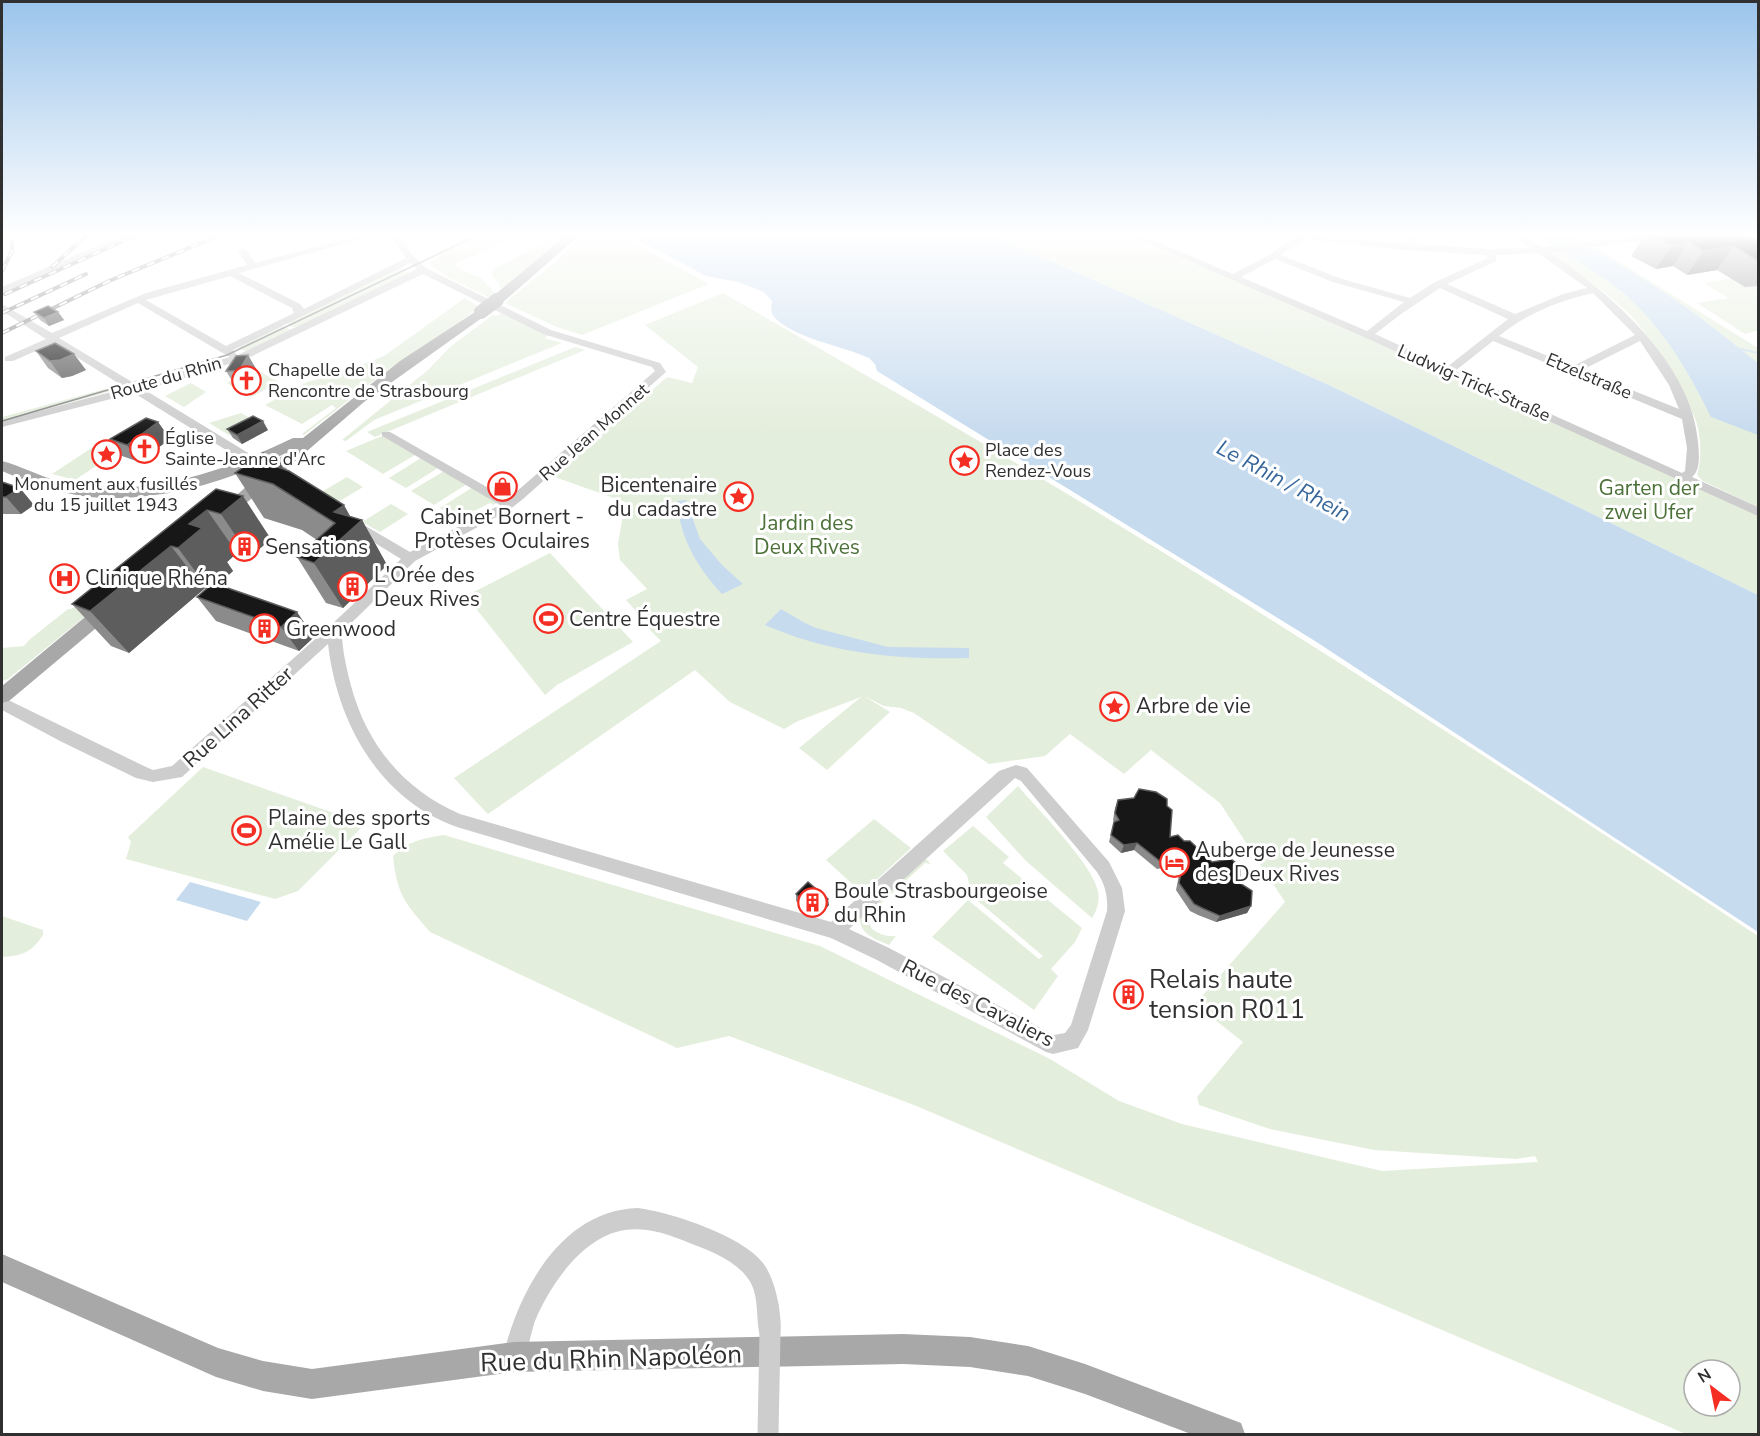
<svg xmlns="http://www.w3.org/2000/svg" width="1760" height="1436" font-family="'Nunito Sans',sans-serif">
<style>
.green{fill:#e4eedc;fill-rule:evenodd}
.water{fill:#c7dbef}
.lines{fill:none;stroke-linecap:round;stroke-linejoin:round}
.stream{stroke:#c7dbef;stroke-width:2}
.minor{fill:#cdcdcd;fill-rule:evenodd}
.major{fill:#a8a8a8;fill-rule:evenodd}
.tram{stroke:#858585;stroke-width:1.5}
.rail-casing{stroke:#858585;stroke-width:4}
.rail{stroke:#fff;stroke-width:2;stroke-dasharray:8;stroke-linecap:butt}
.minor-bridge{stroke:#cdcdcd;stroke-width:21}
.major-bridge{stroke:#a8a8a8;stroke-width:14}
.wall{fill:#8b8b8b}
.shaded-wall{fill:#5d5d5d}
.building{fill:#171717;stroke:#5d5d5d;stroke-width:1.5}
.labels{text-anchor:middle;stroke-width:6;stroke-linejoin:round;paint-order:stroke}
.far-poi-label{font-size:18px;fill:#303030;stroke:#fff;text-anchor:start}
.far-street-label{font-size:18px;fill:#303030;stroke:#fff}
.poi-label{font-size:21px;fill:#303030;stroke:#fff;text-anchor:start}
.park-label{font-size:21px;fill:#4b7038;stroke:#fff}
.street-label{font-size:21px;fill:#303030;stroke:#fff}
.water-label{font-size:22px;font-style:italic;fill:#36669a;stroke:#fff}
.near-poi-label{font-size:26px;fill:#303030;stroke:#fff;text-anchor:start}
.near-street-label{font-size:26px;fill:#303030;stroke:#fff}
</style>
<rect width="100%" height="100%" fill="#fff"/>
<path class="green" d="M476 233H524L455 264 460 270 480 277 496 294 490 298 448 277 428 263 441 256 435 253Z
M585 233H616L709 284 582 335 557 327 505 303 554 263Z
M988 233H1131L1249 283 1758 515V595L1329 385Z
M562 234H568L503 288 498 287 500 285 492 275 493 269Z
M1597 248 1758 348V507L1703 481 1697 475C1702 460 1701 436 1696 421 1685 390 1648 331 1624 309 1600 287 1573 270 1545 253Z
M399 267 411 274 302 327H293L286 323Z
M1758 274V330L1745 334 1697 303 1728 298 1704 283Z
M723 293C808 342 893 390 977 440 1243 597 1501 766 1758 936V1434H1686L914 1105 729 1036 677 1048 430 932C405 903 397 895 393 856 408 841 424 838 444 835L820 946 1050 1059 1119 1101 1182 1124 1382 1171 1538 1162 1535 1156 1516 1159 1374 1150 1270 1129 1199 1105 1197 1097 1243 1042 1195 1004 1285 902 1220 803 1151 750 1124 774 1070 734 1045 756 989 764 914 713 901 708 884 706 864 696 890 712 827 770 799 748 861 697 798 721 784 729 730 702 695 670 488 814 483 809 454 778 661 641C647 628 639 613 626 600L647 589 620 560 618 544 625 502 552 476 562 470 667 377 692 383 698 367 645 325ZM1694 1370H1730V1406H1694Z
M465 298 479 307 425 348 390 368 304 435 302 434 336 408 332 405 302 424 265 405 307 382 341 373 384 356Z
M502 313 550 335 544 338 562 343 374 420 346 441 342 440 428 370 450 347 494 314 495 316Z
M281 325 289 329H298L248 353 237 346Z
M575 347 585 350 375 437 367 432Z
M251 367 279 382 251 397 245 393 257 372H245L235 388 227 383Z
M191 383 206 392 184 407 165 396Z
M105 389 111 391 2 422V417Z
M241 413 255 421 229 435 209 423Z
M382 436 415 455 383 474 346 451Z
M93 447 114 454 75 480 52 474Z
M421 458 438 468 406 488 389 478Z
M444 471 467 484 434 505 411 491Z
M347 477 363 487 335 504 318 494Z
M473 487 499 502 493 505 490 503 458 519 440 508Z
M391 504 408 514 380 532 362 522Z
M550 553 633 642 557 685 545 695 466 596Z
M157 558 8 679 2 681V648L24 646 29 640 68 609H71Z
M203 767 345 817 359 811 365 824 298 891 275 899 126 859 131 842 128 837Z
M1018 786C1038 810 1091 862 1098 891 1100 901 1097 910 1092 918L1026 861 986 817Z
M874 819 911 848 862 893 826 860Z
M973 826 1009 857 1003 863 1082 928 1075 942 1051 969 1058 976 1034 1010 932 937 968 900 1039 959 1043 956 972 896 967 875 943 851Z
M924 857 931 864 925 863 877 907 868 920C870 933 886 937 896 936L889 945C877 940 859 934 860 918Z
M2 916 43 930V935C32 952 22 956 2 957Z"/>
<path class="water" d="M625 233H988L1329 385 1758 595V932L1315 641 877 371 875 364 869 358C840 345 800 340 776 319 770 314 771 308 772 301L764 292 738 282 706 276Z
M1529 233H1564L1575 238 1650 283 1697 315 1758 363V435L1711 417C1690 374 1665 331 1630 299 1601 272 1563 253 1529 233Z
M686 500 700 539 722 565 743 584 722 594C697 567 680 538 677 501Z
M781 609 805 623 816 628 888 647 969 648V658C899 660 831 654 765 625Z
M190 882 261 902 247 921 176 900Z"/>
<g class="lines">
<path class="stream" d="M1740 349 1758 353"/>
<path class="minor" d="M127 233H139L2 293V287Z
M368 233H382L239 273 300 304 304 309 406 258 388 233H397L414 257 426 268 551 330 660 363 666 372 523 499 509 510 415 561 342 632C342 649 346 665 350 682 365 742 402 789 460 814L831 922 999 771 1016 765 1027 768 1109 862 1122 888 1125 911 1088 1030 1078 1048 1053 1054 1046 1052 877 960 831 938 457 827C380 800 337 723 328 644L182 777 153 782 136 778 60 741 2 710V697L146 767 153 770 172 766 330 626 401 559 349 527 347 524 349 521H357L410 552 500 505 382 436V432H390L508 499 655 371 652 367 543 334 423 274 248 358 145 390 268 465V471H260L134 393 2 427V421L126 388 54 343 13 361H5V357L46 339 2 311V304L52 333 146 293 247 265 238 251 240 249H246L255 263ZM410 263 417 269 240 354 237 355 233 350ZM230 276 292 308 294 313 226 346 146 300ZM138 303 221 352 230 357 137 385 59 338ZM1015 778 1021 781 1097 872C1105 884 1108 896 1107 911L1071 1025 1065 1033 1054 1035 889 948 849 929Z
M1125 233H1137L1233 274 1271 254 1295 237 1282 235 1281 233H1311L1336 238 1404 243 1413 233H1422L1413 244 1490 249 1530 248 1509 233H1519L1542 247 1658 233H1679L1675 236 1550 253C1611 293 1692 364 1698 442 1699 453 1701 470 1692 477L1758 507V516L1364 337ZM1305 239 1405 250 1486 255 1488 258 1435 282 1410 298 1339 278 1281 255ZM1538 253 1587 288 1563 294 1515 314 1447 284 1496 261V255ZM1275 259 1333 282 1404 302 1367 331 1241 277ZM1440 288 1508 319 1447 367 1375 334 1401 314ZM1593 293 1635 335 1573 366 1499 336C1526 314 1558 301 1593 293ZM1493 341 1682 419 1687 448 1685 471 1682 473 1455 371ZM1640 341 1669 385 1679 409 1582 370Z
M638 1208C670 1212 743 1236 763 1263 772 1275 776 1291 779 1306 780 1318 783 1330 778 1342L770 1345 762 1342C754 1322 761 1298 749 1280 736 1260 708 1250 687 1242 668 1234 646 1227 625 1230 583 1236 550 1285 535 1321 530 1336 528 1351 522 1365L514 1368 506 1365 503 1357C518 1292 561 1210 638 1208Z"/>
<path class="major" d="M569 233H582L502 303H492L491 300 492 297Z
M481 308 488 312 486 315 364 402 230 517H218L216 513 284 454C225 483 155 503 89 497 59 493 30 483 2 471V461C21 466 39 476 58 481 140 501 220 473 293 438H303L400 361Z
M108 602 114 603 117 608 114 613 9 701 2 703V686L102 603Z
M2 1254 218 1348 263 1361 312 1369 514 1342 903 1334 970 1337 1028 1346 1085 1364 1241 1423 1245 1434H1191L1085 1394 1028 1376 970 1367 903 1364 514 1372 312 1399 263 1391 216 1377 2 1282Z"/>
<path class="tram" d="M2 421 227 355 482 233"/>
<defs>
<path id="rail" d="M52 267 89 233
M2 271 12 251V233
M5 294 141 233
M2 313 86 274
M2 333 109 281 225 233"/>
</defs>
<use href="#rail" class="rail-casing"/>
<use href="#rail" class="rail"/>
<path class="minor-bridge" d="M768 1434 770 1334"/>
<path class="major-bridge" d="M481 312 497 300"/>
</g>
<path class="wall" d="M1646 233H1749L1748 235 1758 261V286L1745 287 1717 270 1687 275 1673 266 1656 269 1631 256Z
M34 312H58L64 320 49 326 40 320Z
M36 351 86 370 72 376 62 378 48 368Z
M236 356 258 372 248 387H236L226 371Z
M158 422 170 439 139 462 122 456 110 439Z
M227 429 268 430 242 444 233 438Z
M280 463 284 469 350 516 362 520 387 565 343 608 326 603 297 557 317 540 302 530 264 518 235 473Z
M2 482 34 505 21 514H2Z
M216 489 271 539 250 557 237 553 227 562 233 571 218 585 314 637 299 651 216 621 197 597 206 589H204L129 653 111 646 72 604Z
M1118 800 1167 806 1170 837 1184 841 1240 883 1251 906 1247 913 1216 922 1198 915 1190 911 1176 890 1181 865 1157 869 1134 850 1121 853 1109 842 1114 822 1113 820 1115 808Z
M796 894 829 905 821 914 811 906 807 910 796 901Z"/>
<path class="shaded-wall" d="M1689 242 1673 266 1656 269 1672 245Z
M1734 246 1717 270 1687 275 1703 251Z
M58 312 64 320 49 326 44 318Z
M74 354 86 370 72 376 62 378 50 361Z
M248 355 258 372 248 387 239 371Z
M263 421 268 430 242 444 237 435Z
M158 422 170 439 139 462 127 445Z
M280 463 304 504 275 466Z
M20 488 34 505 21 514 6 497Z
M243 496 271 539 250 557 221 514Z
M344 505 355 525 362 520 387 565 343 608 314 563 347 534 334 512Z
M207 510 237 553 227 562 233 571 210 591 178 548 189 524Z
M171 546 204 589 129 653 90 611Z
M297 612 314 637 299 651 281 627Z
M1137 843 1134 850 1121 853 1124 845Z
M811 899V906L807 910 806 903Z
M828 899 829 905 821 914 820 907Z
M1251 906 1247 913 1216 922 1220 916Z"/>
<path class="building" d="M1646 233H1744L1758 241V261L1734 246 1703 251 1689 242 1672 245Z
M48 306 58 312 44 318 34 312Z
M55 343 74 354 60 360 50 361 36 351Z
M248 355 239 371H226L236 356Z
M253 416 263 421 237 435 227 429Z
M146 418 158 422 127 445 110 439Z
M263 453 280 463 275 466 289 471 344 505 334 512 362 520 314 563 297 557 335 523 273 484 235 473Z
M2 482 20 488 6 497H2Z
M216 489 243 496 221 514 207 510 189 524 202 528 178 548 171 546 90 611 72 604Z
M213 583 297 612 281 627 197 597Z
M1139 789 1156 792 1167 799V806L1172 810 1170 837 1178 835 1184 841H1190L1212 862 1231 859 1240 866V883L1252 891 1251 906 1220 916 1202 908 1194 904 1179 883 1184 858 1161 862 1137 843 1124 845 1111 835 1114 822 1119 820 1115 813 1118 800 1134 798Z
M808 882 828 899 820 907 811 899 806 903 796 894Z"/>
<linearGradient id="sky" x2="0" y2="1"><stop stop-color="#9bc4eb"/><stop offset="0.54" stop-color="#fff"/><stop offset="1" stop-color="#fff" stop-opacity="0"/></linearGradient>
<rect width="1760" height="434" fill="url(#sky)"/>
<defs>
<symbol id="church-ring" viewBox="-11 -11 22 22"><circle r="9.5" fill="#fff" stroke="#f52e23" stroke-width="1.5"/><path d="M-1.2-6h2.4v3.5h3.3v2.4h-3.3V6h-2.4V-.1h-3.3v-2.4h3.3Z" fill="#f52e23"/></symbol>
<symbol id="sight-ring" viewBox="-11 -11 22 22"><circle r="9.5" fill="#fff" stroke="#f52e23" stroke-width="1.5"/><path d="M0-6L1.8-2.2L6-1.7L2.9 1.2L3.7 5.4L0 3.3L-3.7 5.4L-2.9 1.2L-6-1.7L-1.8-2.2Z" fill="#f52e23"/></symbol>
<symbol id="shop-ring" viewBox="-11 -11 22 22"><circle r="9.5" fill="#fff" stroke="#f52e23" stroke-width="1.5"/><path d="M-5-2.5h2.3a2.7 3.5 0 0 1 5.4 0H5L5.5 6h-11ZM-1.5-2.5h3a1.5 2.3 0 0 0-3 0Z" fill="#f52e23"/></symbol>
<symbol id="building-ring" viewBox="-11 -11 22 22"><circle r="9.5" fill="#fff" stroke="#f52e23" stroke-width="1.5"/><path d="M-4-6H4V6H1V3H-1V6H-4ZM-2.5-4.3h1.7v1.8h-1.7ZM.8-4.3h1.7v1.8H.8ZM-2.5-1h1.7V.8h-1.7ZM.8-1h1.7V.8H.8Z" fill="#f52e23"/></symbol>
<symbol id="hospital-ring" viewBox="-11 -11 22 22"><circle r="9.5" fill="#fff" stroke="#f52e23" stroke-width="1.5"/><path d="M-5-5h3v3.5h4V-5h3V5h-3V1.5h-4V5h-3Z" fill="#f52e23"/></symbol>
<symbol id="stadium-ring" viewBox="-11 -11 22 22"><circle r="9.5" fill="#fff" stroke="#f52e23" stroke-width="1.5"/><path d="M0-5a6.5 5 0 1 0 0 10a6.5 5 0 1 0 0-10ZM-3.5-1.8h7v3.6h-7Z" fill="#f52e23"/></symbol>
<symbol id="hotel-ring" viewBox="-11 -11 22 22"><circle r="9.5" fill="#fff" stroke="#f52e23" stroke-width="1.5"/><path d="M-6-4.5h1.5V1H6V5H4.5V3h-9V5H-6ZM-4 0a1.8 1.8 0 1 1 3.6 0ZM.5 0V-2.5h3Q6-2.5 6 0Z" fill="#f52e23"/></symbol>
</defs>
<g fill-rule="evenodd">
<use href="#church-ring" x="230" y="364" width="33" height="33"/>
<use href="#church-ring" x="128" y="432" width="33" height="33"/>
<use href="#sight-ring" x="90" y="438" width="33" height="33"/>
<use href="#sight-ring" x="948" y="444" width="33" height="33"/>
<use href="#shop-ring" x="486" y="470" width="33" height="33"/>
<use href="#sight-ring" x="722" y="480" width="33" height="33"/>
<use href="#building-ring" x="228" y="530" width="33" height="33"/>
<use href="#hospital-ring" x="48" y="562" width="33" height="33"/>
<use href="#building-ring" x="336" y="570" width="33" height="33"/>
<use href="#stadium-ring" x="532" y="602" width="33" height="33"/>
<use href="#building-ring" x="248" y="612" width="33" height="33"/>
<use href="#sight-ring" x="1098" y="690" width="33" height="33"/>
<use href="#stadium-ring" x="230" y="814" width="33" height="33"/>
<use href="#hotel-ring" x="1158" y="846" width="33" height="33"/>
<use href="#building-ring" x="796" y="886" width="33" height="33"/>
<use href="#building-ring" x="1112" y="978" width="33" height="33"/>
</g>
<g class="labels">
<g class="far-poi-label">
<text x="268" y="376">Chapelle de la<tspan x="268" dy="21">Rencontre de Strasbourg</tspan></text>
<text x="165" y="444">Église<tspan x="165" dy="21">Sainte-Jeanne d'Arc</tspan></text>
<text x="985" y="456">Place des<tspan x="985" dy="21">Rendez-Vous</tspan></text>
<text x="106" y="490" text-anchor="middle">Monument aux fusillés<tspan x="106" dy="21">du 15 juillet 1943</tspan></text>
</g>
<g class="far-street-label">
<text transform="translate(1589 376) rotate(23)" y="6">Etzelstraße</text>
<text transform="translate(166 378) rotate(-16)" y="6">Route du Rhin</text>
<text transform="translate(1474 383) rotate(24)" y="6">Ludwig-Trick-Straße</text>
<text transform="translate(594 432) rotate(-41)" y="6">Rue Jean Monnet</text>
</g>
<g class="poi-label">
<text x="717" y="492" text-anchor="end">Bicentenaire<tspan x="717" dy="24">du cadastre</tspan></text>
<text x="502" y="524" text-anchor="middle">Cabinet Bornert -<tspan x="502" dy="24">Protèses Oculaires</tspan></text>
<text x="265" y="554">Sensations</text>
<text x="374" y="582">L'Orée des<tspan x="374" dy="24">Deux Rives</tspan></text>
<text x="85" y="585">Clinique Rhéna</text>
<text x="569" y="626">Centre Équestre</text>
<text x="286" y="636">Greenwood</text>
<text x="1136" y="713">Arbre de vie</text>
<text x="268" y="825">Plaine des sports<tspan x="268" dy="24">Amélie Le Gall</tspan></text>
<text x="1195" y="857">Auberge de Jeunesse<tspan x="1195" dy="24">des Deux Rives</tspan></text>
<text x="834" y="898">Boule Strasbourgeoise<tspan x="834" dy="24">du Rhin</tspan></text>
</g>
<g class="park-label">
<text x="1649" y="495">Garten der<tspan x="1649" dy="24">zwei Ufer</tspan></text>
<text x="807" y="530">Jardin des<tspan x="807" dy="24">Deux Rives</tspan></text>
</g>
<g class="street-label">
<text transform="translate(238 717) rotate(-42)" y="7">Rue Lina Ritter</text>
<text transform="translate(978 1003) rotate(27)" y="7">Rue des Cavaliers</text>
</g>
<g class="water-label">
<text transform="translate(1284 480) rotate(28)" y="8">Le Rhin / Rhein</text>
</g>
<g class="near-poi-label">
<text x="1149" y="988">Relais haute<tspan x="1149" dy="30">tension R011</tspan></text>
</g>
<g class="near-street-label">
<text transform="translate(611 1358) rotate(-2)" y="9">Rue du Rhin Napoléon</text>
</g>
</g>
<rect width="1760" height="1436" fill="none" stroke="#303030" stroke-width="6"/>
<g transform="translate(1712 1388) rotate(328)"><circle r="28" fill="#ffffff" stroke="#acacac" stroke-width="1.5"/>
<path d="M0-4.5L10 22L0 15L-10 22Z" fill="#f52e23"/>
<text y="-9" font-size="16" font-weight="bold" text-anchor="middle" fill="#303030">N</text>
</g>
</svg>
